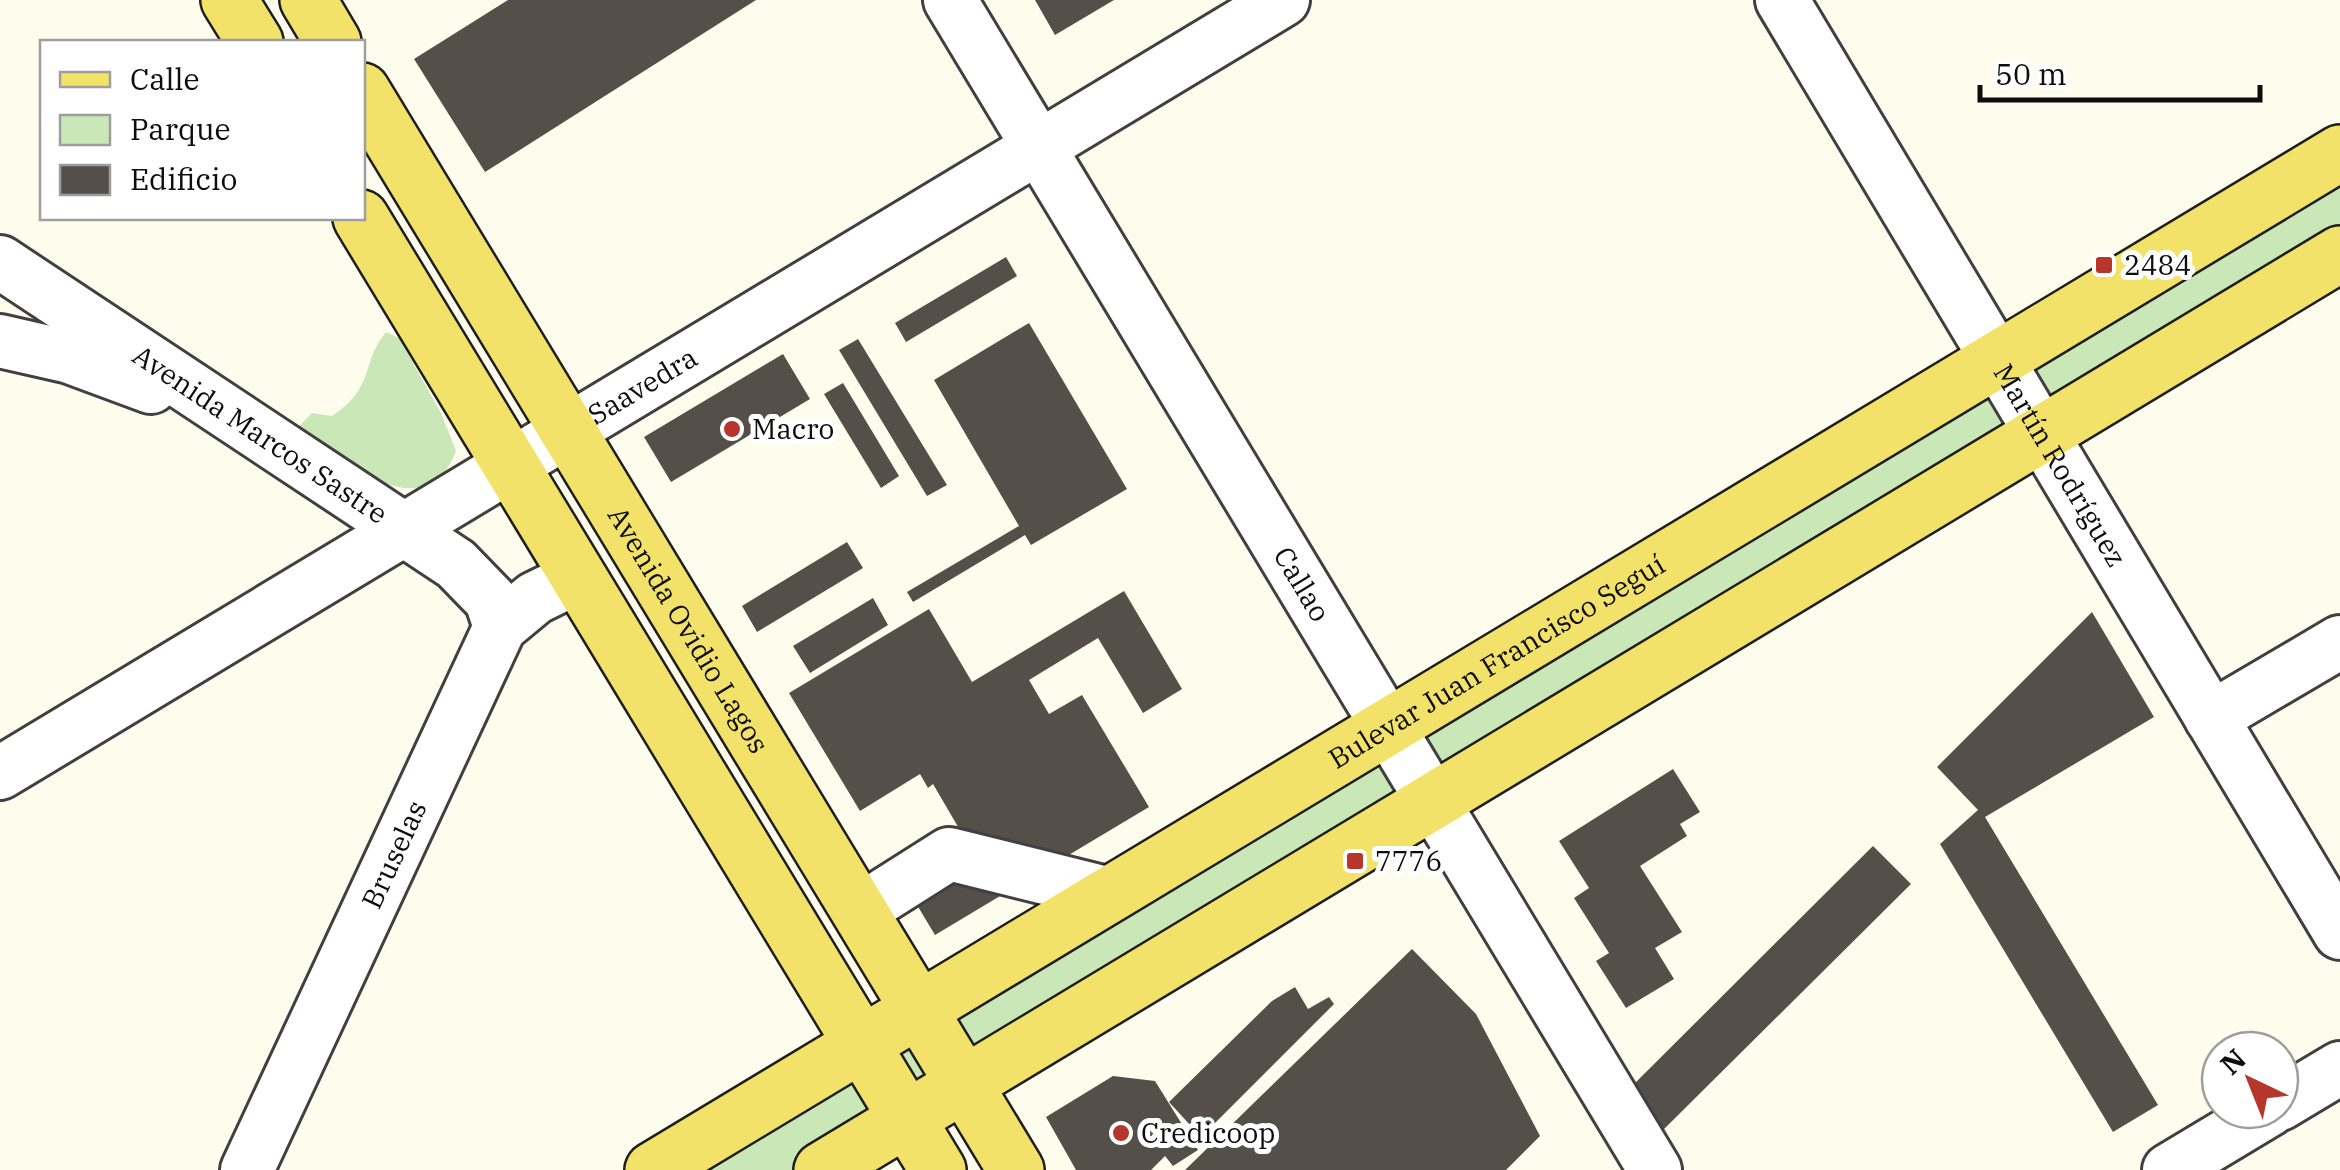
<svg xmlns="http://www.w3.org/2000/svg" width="2340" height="1170" font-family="'IBM Plex Serif',serif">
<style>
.green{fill:#cae7b8}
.building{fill:#554f49}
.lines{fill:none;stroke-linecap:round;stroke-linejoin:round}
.minor-casing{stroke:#404040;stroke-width:58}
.major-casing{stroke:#1e1e1e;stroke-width:60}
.minor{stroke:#fff;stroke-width:52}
.major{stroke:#f2e269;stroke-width:55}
.poi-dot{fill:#b6362b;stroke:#fff;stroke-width:4}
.labels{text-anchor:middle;stroke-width:10;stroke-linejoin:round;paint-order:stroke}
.poi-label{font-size:28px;fill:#0d0d0d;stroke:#fff;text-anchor:start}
.street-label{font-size:28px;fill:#0d0d0d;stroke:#fff}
</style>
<rect width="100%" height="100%" fill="#fefded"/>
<path class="green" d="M2340 153V254L822 1170H653Z
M386 332 399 338 441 413 456 451C426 530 347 463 302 436L299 426 312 413 332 416C376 387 360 364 386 332Z"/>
<path class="building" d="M508 0H756L485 172 414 59Z
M1035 0H1114L1055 35Z
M1006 257 1017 276 906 342 895 323Z
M1029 323 1127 489 1031 545 1025 535 913 602 907 592 1019 526 934 380Z
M858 339 947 485 927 496 839 350Z
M783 354 810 399 671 482 644 437Z
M843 383 899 476 881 488 824 394Z
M847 542 863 568 757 632 742 606Z
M1124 591 1182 689 1143 713 1098 638 1029 680 1049 714 1082 695 1149 807 935 935 899 875 964 837 933 784 928 788 920 774 860 811 789 693 929 609 972 682Z
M873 598 888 625 810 673 793 646Z
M2092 612 2154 717 1985 817 2158 1105 2113 1132 1940 844 1978 810 1937 767Z
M1673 769 1700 812 1680 824 1687 836 1640 866 1682 932 1655 948 1674 979 1626 1008 1596 961 1609 953 1574 898 1589 888 1559 841Z
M1873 846 1911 884 1661 1132 1635 1083Z
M1412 949 1476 1014 1540 1136 1506 1170H1185Z
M1295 987 1308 1009 1329 997 1334 1004 1201 1137 1169 1102 1272 1001Z
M1113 1076 1155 1081 1198 1150 1173 1166 1165 1156 1151 1170H1076L1046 1117Z"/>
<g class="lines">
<defs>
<g id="minor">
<path id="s1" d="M950 0 1655 1170"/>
<path id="s2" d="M1782 0 2340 933"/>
<path id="s3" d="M0 262 456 564 491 600 500 627"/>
<path d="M0 341 70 357 151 387"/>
<path d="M2211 718 2340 642"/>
<path id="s4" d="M0 773 1283 0"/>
<path d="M859 911 949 854 1110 894"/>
<path d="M2280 1104 2340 1068"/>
<path id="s5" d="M247 1170 500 627 535 598 578 577"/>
<path d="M2169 1170 2269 1110"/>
</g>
<g id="major">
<path d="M229 0 255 42"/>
<path d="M308 0 333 42"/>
<path id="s6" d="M362 91 1016 1170"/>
<path d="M361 218 938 1170"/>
<path id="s7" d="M653 1170 2340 153"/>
<path d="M822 1170 2340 254"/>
</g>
</defs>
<use href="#minor" class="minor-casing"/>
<use href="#major" class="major-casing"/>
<use href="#minor" class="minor"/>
<use href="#major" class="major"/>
</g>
<g class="poi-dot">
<rect x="2094" y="255" width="20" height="20" rx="5"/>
<circle cx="732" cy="429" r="10"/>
<rect x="1345" y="851" width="20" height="20" rx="5"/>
<circle cx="1121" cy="1133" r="10"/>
</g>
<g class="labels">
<g class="poi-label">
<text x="2124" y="275">2484</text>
<text x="752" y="439">Macro</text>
<text x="1375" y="871">7776</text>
<text x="1141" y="1143">Credicoop</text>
</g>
<g class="street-label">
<text dy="10" stroke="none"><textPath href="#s4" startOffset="750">Saavedra</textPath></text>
<text dy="10" stroke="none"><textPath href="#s3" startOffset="312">Avenida Marcos Sastre</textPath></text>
<text dy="10" stroke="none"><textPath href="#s2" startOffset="542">Martín Rodríguez</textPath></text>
<text dy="10" stroke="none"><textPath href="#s1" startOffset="682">Callao</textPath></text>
<text dy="10" stroke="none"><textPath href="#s6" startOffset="630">Avenida Ovidio Lagos</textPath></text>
<text dy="10" stroke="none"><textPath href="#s7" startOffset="985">Bulevar Juan Francisco Seguí</textPath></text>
<text dy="10" stroke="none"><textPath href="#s5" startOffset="348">Bruselas</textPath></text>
</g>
</g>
<rect x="40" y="40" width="325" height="180" fill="#ffffff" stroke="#9e9e9e" stroke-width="2.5"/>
<rect x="60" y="72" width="50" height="15" fill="#f2e269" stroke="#9e9e9e" stroke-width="2.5"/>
<text x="130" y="90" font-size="30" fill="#0d0d0d">Calle</text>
<rect x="60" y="115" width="50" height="30" fill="#cae7b8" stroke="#9e9e9e" stroke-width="2.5"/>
<text x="130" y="140" font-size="30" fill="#0d0d0d">Parque</text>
<rect x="60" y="165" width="50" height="30" fill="#554f49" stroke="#9e9e9e" stroke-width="2.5"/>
<text x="130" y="190" font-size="30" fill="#0d0d0d">Edificio</text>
<g transform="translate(2250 1080) rotate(317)"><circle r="48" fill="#ffffff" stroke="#9e9e9e" stroke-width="2.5"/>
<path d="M0-8L18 38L0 25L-18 38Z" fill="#b6362b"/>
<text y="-15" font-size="28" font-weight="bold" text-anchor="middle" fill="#0d0d0d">N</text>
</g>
<path d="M1980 85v15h280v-15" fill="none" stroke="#0d0d0d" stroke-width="5"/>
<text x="1995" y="85" font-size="30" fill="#0d0d0d" stroke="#ffffff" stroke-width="8" paint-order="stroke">50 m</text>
</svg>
